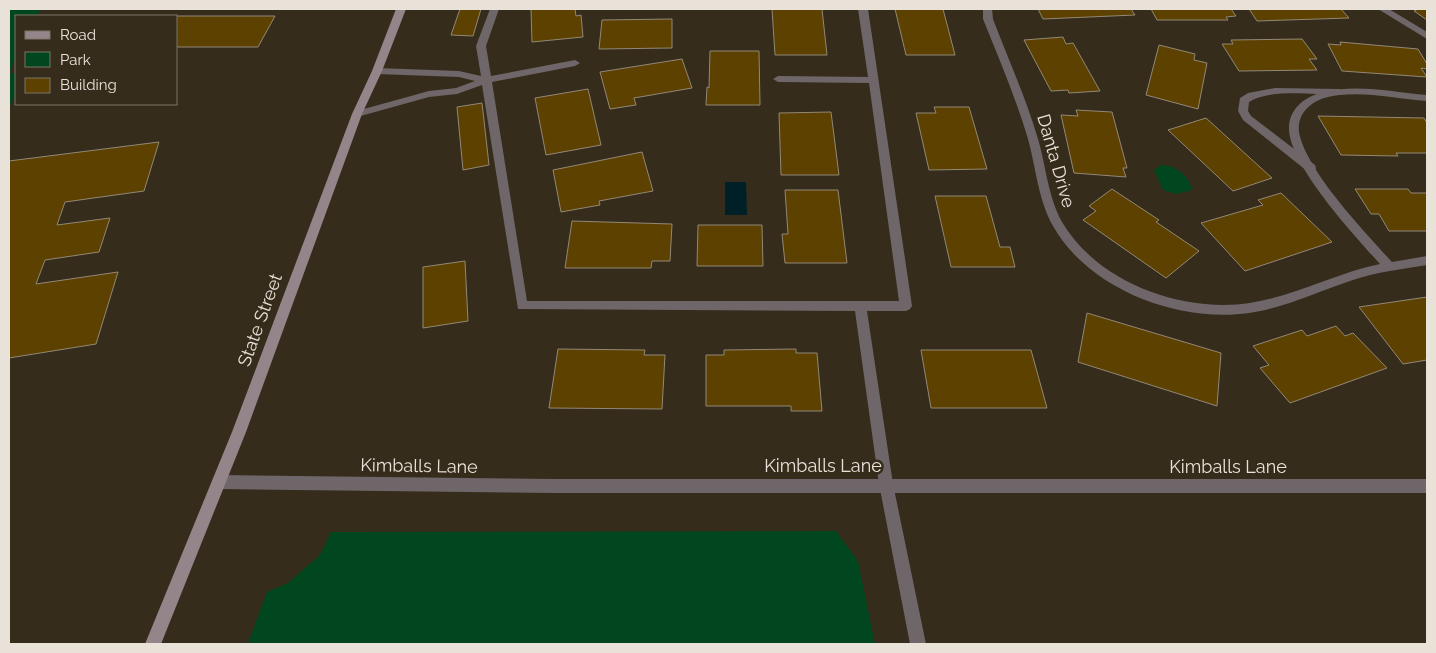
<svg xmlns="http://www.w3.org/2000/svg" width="1436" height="653" font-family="Raleway,sans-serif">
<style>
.green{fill:#00461e}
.water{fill:#002028}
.building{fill:#5d4101;stroke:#938876}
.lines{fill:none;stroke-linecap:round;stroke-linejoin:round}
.service{fill:#6f6669;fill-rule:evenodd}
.minor{fill:#6f6669;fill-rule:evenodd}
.tertiary{fill:#6f6669;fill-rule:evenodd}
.secondary{fill:#94858a;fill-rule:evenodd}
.labels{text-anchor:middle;stroke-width:5;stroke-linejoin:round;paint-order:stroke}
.street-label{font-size:18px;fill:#e8e2d8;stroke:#352c1c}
</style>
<rect width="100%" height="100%" fill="#352c1c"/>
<path class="green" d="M9 9H41L37 16H16V58L9 73H16V93L9 108Z
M1161 165C1175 165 1190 176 1192 190L1176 194 1163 190 1154 170Z
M836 531 858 561 875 644H248L267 592 288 583 320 555 331 532Z"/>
<path class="water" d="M725 182H746L747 215H725Z"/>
<path class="building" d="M460 9H481L473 36 451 35Z
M531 9H575L576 16 581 15 583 37 532 42Z
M772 9H822L827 55H775Z
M895 9H943L955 55H906Z
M1038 9H1131L1135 15 1043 19Z
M1151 9H1231L1236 16 1226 17 1228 20H1157Z
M1249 9H1341L1349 18 1257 21Z
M1418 9H1427V20L1414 11Z
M129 16H275L258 47H176V16Z
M672 19V48L599 49 602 20Z
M1063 37 1066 44 1073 43 1100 91 1069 93 1068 90 1051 91 1024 40Z
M1302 39 1317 59H1309L1317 70 1239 71 1222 44H1233L1231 40Z
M1340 42 1418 49 1427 64V69L1421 68 1427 77 1342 71 1328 44 1341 45Z
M1159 45 1195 54 1194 60 1207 63 1198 109 1146 95Z
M710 51H759L760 105H706L707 87 709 88Z
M682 59 692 88 634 98 636 105 610 109 600 72Z
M588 89 601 145 546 155 535 98Z
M482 103 489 165 463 170 457 107Z
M934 107H969L987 169 929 170 916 113H936Z
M1076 110 1112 112 1127 168H1123L1126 177 1074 173 1061 115 1078 116Z
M831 112 839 175H781L779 113Z
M1318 116 1424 118 1427 123V153H1396L1398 156 1341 155Z
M1206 118 1272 178 1233 191 1168 130Z
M159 142 144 191 65 202 57 225 110 218 99 252 45 260 36 284 118 272 96 344 9 358V161Z
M642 152 653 191 599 201 600 205 561 212 553 170Z
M1112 189 1159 220 1156 222 1199 251 1166 278 1083 220 1096 211 1089 206Z
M1355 189H1408L1411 193H1427V231H1389L1379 214H1371Z
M785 190H838L847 263H785L782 234H788Z
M1281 193 1332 242 1245 271 1201 223 1263 205 1258 200Z
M935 196H986L1000 247H1010L1015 267H951Z
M572 221 672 224 670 261H652L651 268H565Z
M698 225H762L763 266H697Z
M465 261 468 321 423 328V267Z
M1427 297V360L1403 364 1359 307Z
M1087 313 1221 353 1217 406 1078 362Z
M1336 326 1345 336 1353 333 1387 368 1290 403 1260 368 1269 365 1253 346 1302 330 1307 336Z
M558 349 645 350 644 355H665L662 409 549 408Z
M796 349V353H817L822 411H791V406H706V355H724V350Z
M921 350H1031L1047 408H931Z"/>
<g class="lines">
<path class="service" d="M490 9H499L486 46 491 76 575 60 580 63 575 66 492 82 527 301H899L869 83 778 82 773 79 778 76 868 77 858 9H868L912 306 910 309 906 311H867L893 484 926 644H910L879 484 855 311 518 309 482 85 457 94 429 97 357 117 353 116V112L429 91 456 88 475 81 459 77 377 74 372 71 377 68 459 71 481 76 476 46Z
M1275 88 1340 89 1345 92 1340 95C1314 95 1271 88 1249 102L1248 111 1251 116 1315 165 1316 168 1315 171H1307L1243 120 1238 111 1240 98 1248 93Z"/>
<path class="minor" d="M983 9H992L993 19C1008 59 1026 98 1038 139 1046 166 1048 197 1062 222 1098 283 1182 313 1250 303 1295 296 1336 273 1380 264 1354 235 1291 167 1289 130 1288 110 1304 97 1321 93 1355 83 1392 92 1427 95V101C1394 99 1357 89 1324 98 1309 103 1297 115 1299 132 1306 171 1365 232 1392 262L1427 256V265C1402 269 1377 272 1353 280 1319 291 1285 308 1249 313 1179 323 1089 290 1053 226 1038 199 1036 168 1028 139 1016 98 999 59 983 19Z
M1378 9H1389L1427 32V39Z"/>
<path class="tertiary" d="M220 475 554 479H1427V493H554L220 489 215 487 213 482 215 477Z"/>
<path class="secondary" d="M396 9H406L382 71 362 114 246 432 161 644H145L232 432 352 114 372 71Z"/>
</g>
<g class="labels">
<g class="street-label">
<text transform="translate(1056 161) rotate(74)" y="6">Danta Drive</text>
<text transform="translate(260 320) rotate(-70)" y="6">State Street</text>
<text transform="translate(419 466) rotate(1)" y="6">Kimballs Lane</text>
<text x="823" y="472">Kimballs Lane</text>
<text x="1228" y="473">Kimballs Lane</text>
</g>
</g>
<rect width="1436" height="653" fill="none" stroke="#e8e2d8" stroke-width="20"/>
<rect x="15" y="15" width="162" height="90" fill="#352c1c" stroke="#7d7567"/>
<rect x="25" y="31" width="25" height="8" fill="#94858a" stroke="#7d7567"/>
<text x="60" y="40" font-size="15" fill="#e8e2d8">Road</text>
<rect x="25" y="52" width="25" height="15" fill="#00461e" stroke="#7d7567"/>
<text x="60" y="65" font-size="15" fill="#e8e2d8">Park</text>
<rect x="25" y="78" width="25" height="15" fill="#5d4101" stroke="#7d7567"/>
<text x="60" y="90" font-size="15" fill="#e8e2d8">Building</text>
</svg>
